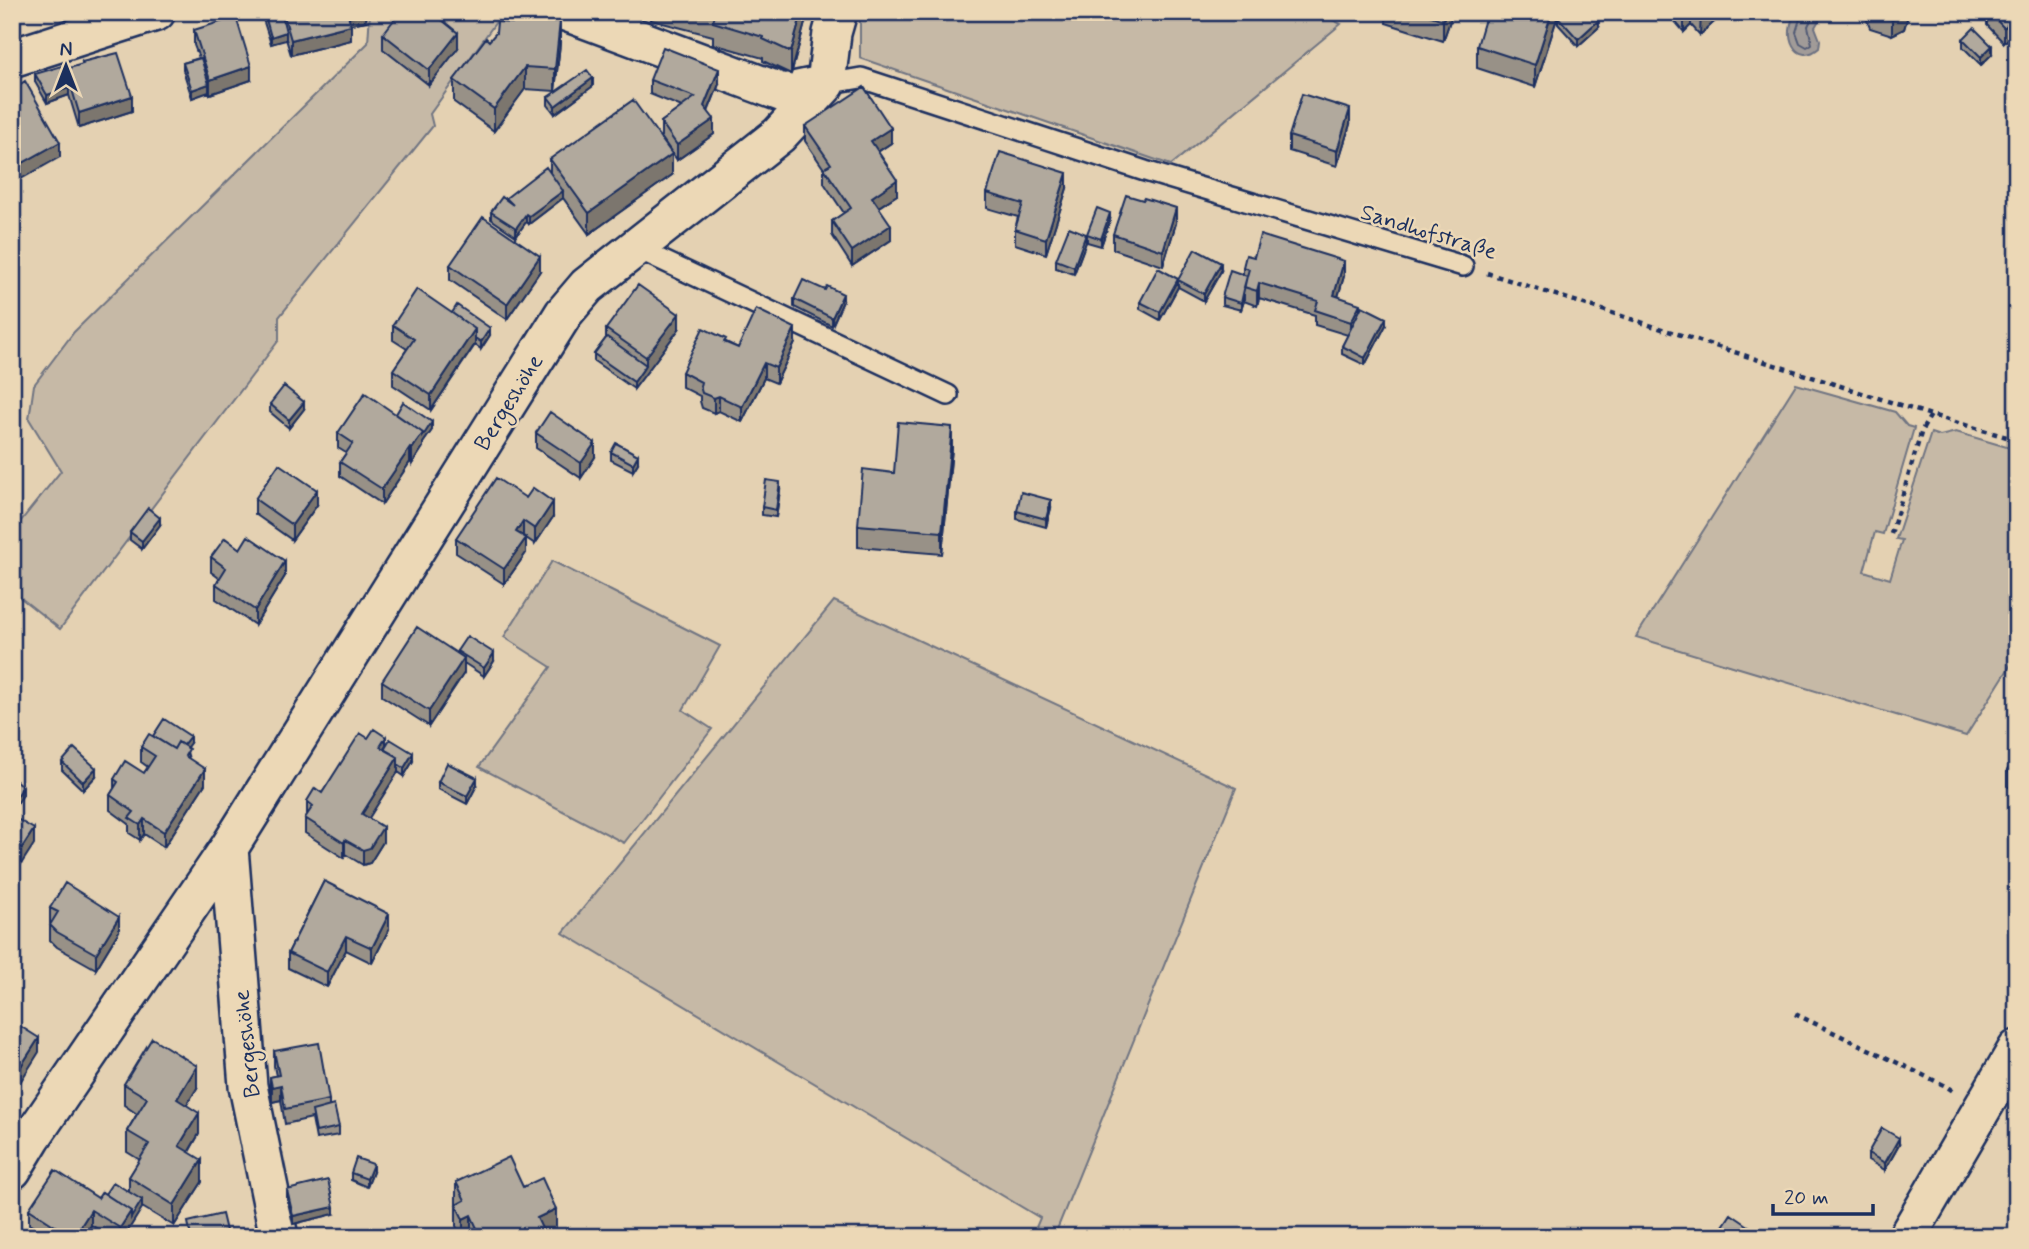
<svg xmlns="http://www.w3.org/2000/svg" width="2029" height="1249" font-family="Mynerve,sans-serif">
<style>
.green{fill:#c6b9a6;stroke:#707482;stroke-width:2}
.water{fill:#a19b98;stroke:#6b7081;stroke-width:2}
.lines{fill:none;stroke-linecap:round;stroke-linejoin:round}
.shore{stroke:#515a75;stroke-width:2}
.lane-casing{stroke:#1b2f5e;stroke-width:24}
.street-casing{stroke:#1b2f5e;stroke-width:42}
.path{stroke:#1b2f5e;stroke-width:4.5;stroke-dasharray:5 5;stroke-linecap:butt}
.lane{stroke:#ecd8b6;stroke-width:19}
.street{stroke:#ecd8b6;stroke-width:37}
.wall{fill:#989187;stroke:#1b2f5e;stroke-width:2}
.shaded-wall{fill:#7c766e;stroke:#1b2f5e;stroke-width:2}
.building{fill:#b1a99d;stroke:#1b2f5e;stroke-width:2}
.labels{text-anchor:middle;stroke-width:5;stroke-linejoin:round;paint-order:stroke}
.street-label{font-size:23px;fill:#1b2f5e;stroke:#ecd8b6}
</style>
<rect width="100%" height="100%" fill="#e4d1b2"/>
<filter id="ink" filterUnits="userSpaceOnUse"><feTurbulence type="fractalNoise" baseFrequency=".0143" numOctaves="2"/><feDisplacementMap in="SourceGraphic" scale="14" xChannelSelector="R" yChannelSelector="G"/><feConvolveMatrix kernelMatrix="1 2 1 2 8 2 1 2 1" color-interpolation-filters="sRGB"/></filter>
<g filter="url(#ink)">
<path class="green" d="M370 12H479L498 19 430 114 433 126 279 317V340L60 629 12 591V532L61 471 29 419 34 385 74 332 368 43Z
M860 12H1317L1341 24 1171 165 860 58Z
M1796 384 1895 412 1907 426 1914 428 1883 534 1875 532 1864 571 1890 579 1902 540 1896 539 1931 433 1940 436 1956 432 2017 450V655L1966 736 1636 637Z
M552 561 720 646 683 710 712 729 624 843 479 767 551 667 504 637Z
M834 601 1236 788 1054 1237H1032L1040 1218 563 933Z"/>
<path class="water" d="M1797 12H1824L1815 27 1820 40 1819 48C1796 68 1780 33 1797 12Z"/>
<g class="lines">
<path class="shore" d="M1802 12 1796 32 1800 43 1807 47 1812 44 1808 26 1815 12"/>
<defs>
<path id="lane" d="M826 84 861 78 1145 171 1463 266
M636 248 948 395"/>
<path id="street" d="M566 12 783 93 826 84
M12 58 156 12
M229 848 248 1086 279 1237
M12 1170 32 1137 229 848 564 313 587 286 779 135 826 84 832 33 838 12
M1907 1237 2017 1049"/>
</defs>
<use href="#lane" class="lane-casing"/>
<use href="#street" class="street-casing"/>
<path class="path" d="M1487 273 1931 415 2017 440
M1891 534 1922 430 1931 415
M1795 1014 1946 1086 1953 1091"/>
<use href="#lane" class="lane"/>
<use href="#street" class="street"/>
</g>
<path class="wall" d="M262 12H367L366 21 350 24 351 40 291 55 286 39 271 44 262 16Z
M651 12H808L791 74 763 61V58L713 44V36L651 20Z
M1386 12H1453L1443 41 1386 23Z
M1559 12 1535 87 1477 68V46Z
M1667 12H1725L1700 35 1691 25 1684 32Z
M1866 12H1909L1904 29 1892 35 1870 28 1866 18Z
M1987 12H2017V30L2004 43 1987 25Z
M1558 17 1599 27 1578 46 1558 24Z
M194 30 251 80 210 94 209 91 192 98 183 70V63L199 58 194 45Z
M383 34 458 48 429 85 383 49Z
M1963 39 1992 54 1981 65 1963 47Z
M489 41 560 43 555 91 525 89 494 131 454 102V80Z
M82 62 132 111 79 128 69 95 47 103 35 82V74L66 78V69L82 65Z
M650 80 719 84 708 112 714 134 677 160 661 137V122L682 107 650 94Z
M593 86 555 114 548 105V97Z
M1350 124 1337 166 1289 151V136Z
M805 126 891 143 878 152 897 195 879 207 891 240 852 266 832 235V221L844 213 824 183V169L805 141Z
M550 159 672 175 589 234 563 198 529 224 526 222 516 236 491 219V212L506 200V198L550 173Z
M1067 188 1046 254 1015 244V229L1018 217 987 208V193Z
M1110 220 1101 246 1087 242V234Z
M1176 223 1163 266 1113 249V234Z
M1086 242 1074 274 1056 268V260Z
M450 265 540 271 507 319 450 280Z
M1243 267 1344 276 1338 297 1386 325 1365 365 1342 354V346L1348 335 1315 325V315L1259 298 1257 306 1244 301 1241 310 1222 305V297L1243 274Z
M1221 271 1204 301 1178 287V280Z
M1178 287 1160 320 1140 309V302Z
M794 299 843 301 832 326 794 307Z
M452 313 490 335 481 349 475 345 431 410 393 385V370L407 349 393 340V325Z
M606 329H679L634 389 594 361V354L606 338Z
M726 342 738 348 795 343 776 383 764 378 742 422 719 411 714 413 702 408 700 401V396L682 387V372Z
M270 404 304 409 289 428 270 412Z
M396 414 432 430 423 443V447L412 464 410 462 382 504 340 476V462L346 453 338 448V433Z
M536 433 595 457 581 478 536 448Z
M952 448 942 554 858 547V525L894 473Z
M611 452 638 463 633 471 611 460Z
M780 490 776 517 762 515V507Z
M526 498 553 517 535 544 523 536 526 553 504 584 456 553V538Z
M255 499 317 505 292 540 255 514Z
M1051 508 1046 527 1017 519V511Z
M160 525 142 549 130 540V532Z
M240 549 285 576 255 625 216 599V584L219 578 211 572V557Z
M457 651 494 661 484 676 464 663V673L429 726 382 696V681L457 653Z
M153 736 190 743 186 748 189 759 205 784 164 847 144 834 140 840 129 833V824L110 810V795L114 789V779L144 773 148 767 141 762V747Z
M368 738 386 745 413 761 404 776 398 772 368 818 383 842 370 863 363 865 345 854 344 858 305 833V818L307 816V801L322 793Z
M2017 755V792L2007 786V771Z
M62 762 96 776 83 790 62 770Z
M438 782 477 785 467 804 438 789Z
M324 881 389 929 372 963 346 950 327 987 288 968V953Z
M50 908 119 931 96 969 57 947 50 940V925L51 923H50Z
M274 1051 329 1100V1106L339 1127V1135L316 1139 312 1118 285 1124 281 1100 272 1102 270 1092V1077L276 1076 274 1066Z
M124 1084 197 1088 186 1105 199 1134 189 1152 202 1182 174 1226 142 1207 124 1237H110L91 1225 84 1237H49L29 1224V1209L98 1198 105 1194 129 1192V1177L140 1160 127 1152V1131L137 1114 124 1105Z
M1899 1145 1885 1170 1868 1160V1153Z
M373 1172 367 1187 351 1180V1173Z
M456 1182 523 1187 556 1230 545 1235 546 1237H461L456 1226Z
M287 1190 334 1214 293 1224 287 1198Z"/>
<path class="shaded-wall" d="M367 12 366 21 347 25V18Z
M802 12H808L791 74V52Z
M1446 12H1453L1443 41V20Z
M1552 12H1559L1535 87V65Z
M1684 12H1691V25L1684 32Z
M1701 12H1725L1700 35Z
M1905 12H1909L1904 29 1892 35V20Z
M2017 15V30L2004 43V28Z
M1599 20V27L1578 46V39Z
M560 21V43L555 91V69Z
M351 25V40L291 55V40Z
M286 32V40L271 44V37Z
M458 33V48L429 85V70Z
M1992 46V54L1981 65V57Z
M251 66V80L210 94V80Z
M525 67V89L494 131V109Z
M719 69V84L704 121V106Z
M593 78V86L555 114V106Z
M209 84V92L192 98V90Z
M69 88V95L47 103V95Z
M132 96V111L79 128V113Z
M1350 109V124L1337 166V151Z
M714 119V134L677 160V145Z
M891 128V143L871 156V141Z
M60 142V157L12 184V169Z
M672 154V175L589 234V213Z
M1067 173V188L1046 254V239Z
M897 180V195L872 211V197Z
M563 191V198L529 224V216Z
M1176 208V223L1163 266V251Z
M1110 213V220L1101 246V239Z
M526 214V222L516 236V228Z
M891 225V240L852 266V251Z
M1086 234V242L1074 274V267Z
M540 256V271L507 319V304Z
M1344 261V276L1334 310V295Z
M1221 263V271L1204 301V294Z
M1178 279V287L1160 320V312Z
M1259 283V298L1257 306V291Z
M843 294V301L832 326V318Z
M1244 294V301L1241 310V303Z
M1360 304V319L1351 336V322Z
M679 314V329L634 389V382L646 365V357Z
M1386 318V325L1365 365V358Z
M490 328V335L481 349V342Z
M795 328V343L776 383V368Z
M475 329V344L431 410V395Z
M764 363V378L742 422V407Z
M719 396V411L714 413V398Z
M304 402V409L289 428V420Z
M432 422V430L423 443V447L412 464V449L423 433Z
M952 427V448L942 554V532Z
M595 443V457L581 478V463Z
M410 448V462L382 504V489Z
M638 455V463L633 471V464Z
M780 482V490L776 517V510Z
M317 490V505L292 540V525Z
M1051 500V508L1046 527V519Z
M553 502V517L535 544V529Z
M160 518V525L142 549V541Z
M523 521V536L516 532Z
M526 538V553L504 584V569Z
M285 561V576L255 625V610Z
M494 653V661L484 676V668Z
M464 658V673L429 726V711Z
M190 736V743L174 764V756Z
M386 737V752L380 747Z
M413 753V761L404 776V768Z
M398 757V772L362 829V814Z
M96 768V776L83 790V782Z
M205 769V784L164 847V832Z
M477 778V785L467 804V796Z
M23 787V795L12 811V804Z
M144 819V834L140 840V825Z
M383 827V842L370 863 363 865V850Z
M34 829V844L12 878V863Z
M345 840V854L344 858V843Z
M389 914V929L372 963V948Z
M119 917V931L96 969V954Z
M346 936V950L327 987V972Z
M39 1038V1052L12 1095V1080Z
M197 1066V1088L177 1121V1099Z
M281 1085V1100L272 1102V1087Z
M199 1113V1134L179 1168V1146Z
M1899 1138V1145L1885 1170V1163Z
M202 1160V1182L174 1226V1205Z
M373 1164V1172L367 1187V1179Z
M142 1200V1208L124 1237H120V1228L131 1211Z
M334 1207V1214L293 1224V1216Z
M556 1209V1230L542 1237 537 1218Z
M91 1210V1225L84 1237H74Z
M471 1215V1237H463V1219Z"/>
<path class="building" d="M264 12H281L286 32 271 37Z
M283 12H347L351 25 291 40Z
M347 12H367L366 13 349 17Z
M400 12H432L458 33 429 70 383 34Z
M704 12H802L791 52 763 39V37L713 22 715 15Z
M1420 12H1446L1443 20Z
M1487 12H1552L1535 65 1477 46Z
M1563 12H1592L1599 20 1578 39 1558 17Z
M1870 12H1905L1904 14 1892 20Z
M1989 12H2017V15L2004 28Z
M236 17 251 66 210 80 194 30Z
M515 17 560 21 555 69 525 67 494 109 454 80 486 38 489 41 496 33 497 22 515 23Z
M1974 28 1992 46 1981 57 1963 39Z
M663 47 719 69 704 106 714 119 677 145 661 122 695 97 650 80Z
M118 53 132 96 79 113 66 69 83 64 82 62Z
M201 58 209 84 192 90 183 63Z
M62 66 69 88 47 95 35 74Z
M587 70 593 78 555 106 548 97Z
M25 81 60 142 12 169V90Z
M864 87 891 128 871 141 897 180 872 197 891 225 852 251 832 221 851 208 824 168 831 164 805 126Z
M1302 94 1350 109 1337 151 1289 136Z
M633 100 672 154 589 213 550 159Z
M1000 152 1067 173 1046 239 1015 229 1023 204 987 193Z
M546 167 563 191 529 216 526 214 516 228 491 212 502 197 513 205 506 198Z
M1126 195 1143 200 1144 198 1176 208 1163 251 1113 234Z
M1097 208 1110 213 1101 239 1087 234Z
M483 217 540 256 507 304 450 265Z
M1069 227 1086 234 1074 267 1056 260Z
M1260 235 1344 261 1334 295 1360 304 1351 322 1315 310 1318 301 1259 283 1257 291 1244 287 1249 269 1243 267 1246 255 1254 257Z
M1195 249 1221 263 1204 294 1178 280Z
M1158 268 1178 279 1160 312 1140 302Z
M1230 270 1247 276 1241 303 1222 297Z
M803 280 825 290 827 286 843 294 832 318 794 299Z
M638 285 679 314 646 357 606 329Z
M417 289 475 329 431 395 393 370 414 339 393 325Z
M457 305 490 328 481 342 475 338V329L452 313Z
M1362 306 1386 318 1365 358 1342 346Z
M756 309 795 328 776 368 764 363 742 407 719 396 714 398 702 393 700 386 701 382 682 372 703 328 726 339 724 342 738 348Z
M607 337 646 365 634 382 594 354Z
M284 386 304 402 289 420 270 404Z
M365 393 423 433 412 449 410 448 382 489 340 462 353 443 338 433Z
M403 402 432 422 423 436V433L396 414Z
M550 412 595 443 581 463 536 433Z
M898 422 952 427 942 532 858 525 863 469 894 473Z
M616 443 638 455 633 464 611 452Z
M279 464 317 490 292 525 255 499Z
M496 478 526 498 533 488 553 502 535 529 523 521 516 532 526 538 504 569 456 538Z
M766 480 780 482 776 510 762 507Z
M1021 492 1051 500 1046 519 1017 511Z
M148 508 160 518 142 541 130 532Z
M248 536 285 561 255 610 216 584 226 568 211 557 225 538 240 549Z
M417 627 464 658 429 711 382 681Z
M467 636 494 653 484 668 457 651Z
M164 719 190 736 183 745 178 742 174 749 153 736Z
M374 729 386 737 380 747 398 757 362 814 383 827 370 848 363 850 345 840 344 843 305 818 313 806 307 801 315 788 322 793 360 733 368 738Z
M149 734 174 749 178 742 189 749 185 756 205 769 164 832 144 819 140 825 129 818 134 812 110 795 118 782 114 779 125 761 144 773 155 756 141 747Z
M390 739 413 753 404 768 398 764V757L384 749Z
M74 748 96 768 83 782 62 762Z
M2017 755V777L2007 771Z
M447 763 477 778 467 796 438 782Z
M12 777 23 787 12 804Z
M12 816 34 829 12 863Z
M324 881 389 914 372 948 346 936 327 972 288 953Z
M65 883 119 917 96 954 57 932 50 925 58 912 50 908Z
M12 1021 39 1038 12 1080Z
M152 1038 197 1066 177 1099 199 1113 179 1146 202 1160 174 1205 129 1177 149 1144 127 1131 147 1098 124 1084Z
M319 1043 329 1100 285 1109 281 1085 272 1087 270 1077 279 1075 274 1051Z
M334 1105 339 1127 316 1132 312 1111Z
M1882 1128 1899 1138 1885 1163 1868 1153Z
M509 1157 523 1187 542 1178 556 1209 537 1218 546 1237H481L471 1215 463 1219 456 1205 465 1200 456 1182Z
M356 1158 373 1164 367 1179 351 1173Z
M55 1170 98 1198 102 1192 131 1211 120 1228 91 1210 74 1237H72L29 1209Z
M328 1180 334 1207 293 1216 287 1190Z
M113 1182 142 1200 131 1218V1211L105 1194Z
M222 1214 227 1235 218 1237H191L188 1222Z
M1731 1214 1756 1231 1753 1237H1716Z"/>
</g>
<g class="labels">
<g class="street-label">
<text transform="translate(1429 231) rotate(17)" y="8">Sandhofstraße</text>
<text transform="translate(508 402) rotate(-58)" y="8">Bergeshöhe</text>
<text transform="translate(246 1044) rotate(-96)" y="8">Bergeshöhe</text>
</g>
</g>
<rect width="2029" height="1249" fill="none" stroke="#ecd8b6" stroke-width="42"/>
<rect x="21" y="21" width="1987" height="1207" fill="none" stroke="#1b2f5e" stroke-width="2.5" filter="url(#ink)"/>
<g transform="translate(66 66)" stroke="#ecd8b6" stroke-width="5" paint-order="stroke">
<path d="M0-5L12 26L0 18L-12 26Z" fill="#1b2f5e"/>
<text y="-10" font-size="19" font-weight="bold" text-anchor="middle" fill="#1b2f5e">N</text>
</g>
<path d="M1773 1204v10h100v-10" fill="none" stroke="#1b2f5e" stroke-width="3.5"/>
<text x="1784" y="1204" font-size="21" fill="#1b2f5e" stroke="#ecd8b6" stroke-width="5" paint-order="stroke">20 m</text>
</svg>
